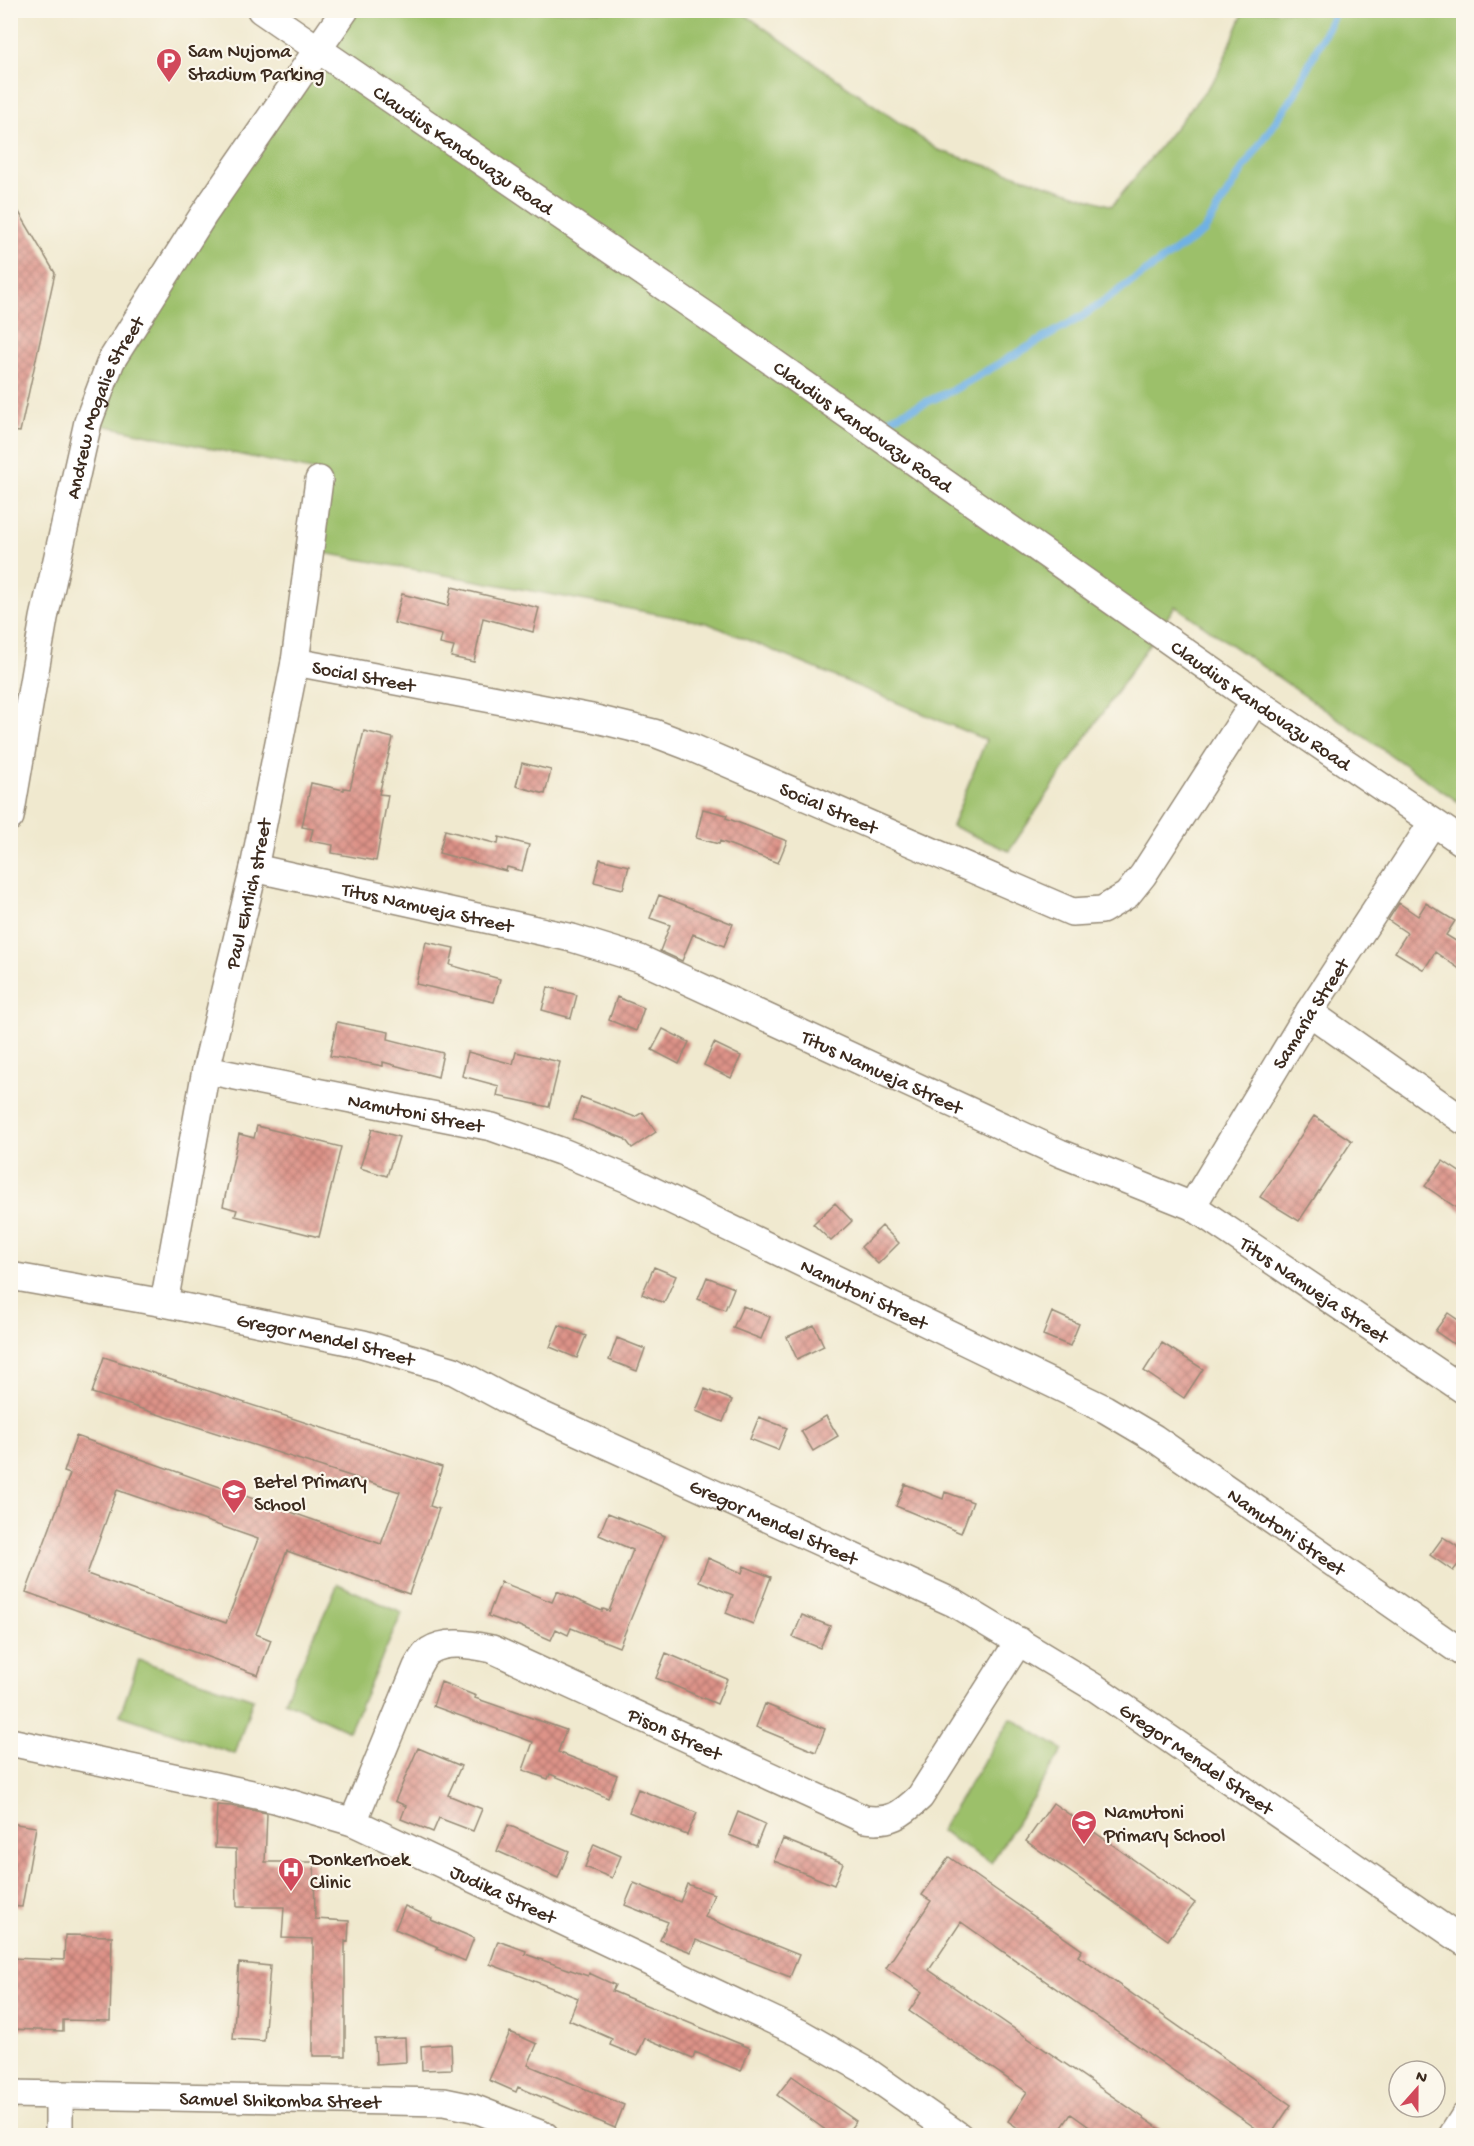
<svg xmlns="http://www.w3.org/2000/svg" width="1474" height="2146" font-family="'Gochi Hand',sans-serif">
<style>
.green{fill:#9cc06b;stroke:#6c7544;stroke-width:1.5}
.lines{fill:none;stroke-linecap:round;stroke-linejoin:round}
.stream{stroke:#70b1e4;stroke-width:8}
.building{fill:url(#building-cross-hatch);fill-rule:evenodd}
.minor-casing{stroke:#968a76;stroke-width:30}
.minor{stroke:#fff;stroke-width:27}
.labels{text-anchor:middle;stroke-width:4.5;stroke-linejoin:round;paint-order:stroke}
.poi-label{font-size:20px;fill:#3b2a1e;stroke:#fbf7ec;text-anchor:start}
.street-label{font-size:20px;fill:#3b2a1e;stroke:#fbf7ec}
</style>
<defs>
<pattern id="building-cross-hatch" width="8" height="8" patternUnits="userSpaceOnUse" patternTransform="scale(1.5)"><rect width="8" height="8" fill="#dd9388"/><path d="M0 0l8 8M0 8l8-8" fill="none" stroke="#b4786f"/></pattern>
</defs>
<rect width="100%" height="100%" fill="#fbf7ec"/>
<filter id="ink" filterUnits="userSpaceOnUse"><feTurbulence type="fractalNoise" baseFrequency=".0167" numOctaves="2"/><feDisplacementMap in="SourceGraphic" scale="12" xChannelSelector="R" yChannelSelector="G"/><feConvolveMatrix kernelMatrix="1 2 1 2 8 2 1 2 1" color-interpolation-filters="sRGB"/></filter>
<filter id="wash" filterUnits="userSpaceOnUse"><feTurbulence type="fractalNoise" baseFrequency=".008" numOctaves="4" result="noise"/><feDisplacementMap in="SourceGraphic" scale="24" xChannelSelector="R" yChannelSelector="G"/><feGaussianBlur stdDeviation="1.35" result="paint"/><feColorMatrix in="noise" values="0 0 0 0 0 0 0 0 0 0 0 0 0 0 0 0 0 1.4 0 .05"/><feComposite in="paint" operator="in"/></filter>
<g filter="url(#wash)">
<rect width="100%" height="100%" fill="#f0e9cf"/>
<path class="green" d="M345 11H740L938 150 1112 206 1217 76 1244 11H1463V805L1175 606 1009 851 952 826 986 740 707 623 313 551 326 473 88 422Z
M338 1584 402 1613 349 1731 284 1701Z
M139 1660 253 1699 235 1754 120 1715Z
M1011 1718 1063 1750 991 1863 940 1831Z"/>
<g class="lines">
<path class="stream" d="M887 420 953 390 1081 317 1204 231 1243 169 1294 95 1336 10"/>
</g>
<g id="blocks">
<path class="building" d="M10 197 55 273 20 432 10 431Z
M452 587 539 608 533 632 483 618 474 662 451 657 454 647 440 644 442 635 394 623 402 594 448 606Z
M364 731 393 738 379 794 388 795 376 861 332 853 333 845 310 841 313 829 302 827 311 783 344 790V788L350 789Z
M522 763 551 770 545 794 516 786Z
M703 809 727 815 726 818 787 841 778 863 720 841 719 844 696 838Z
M445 830 498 844 499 837 529 845 522 871 507 867 506 871 439 853Z
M600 859 629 866 623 889 594 882Z
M659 895 733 924 724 946 693 934 682 961 660 951 670 925 650 918Z
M1399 903 1418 916 1426 903 1455 921 1446 935 1464 946V972L1435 952 1424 970 1395 952 1407 933 1388 920Z
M426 942 454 948 450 965 500 979 494 1002 416 984Z
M548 987 577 995 571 1018 542 1010Z
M617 997 644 1008 636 1031 609 1020Z
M337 1022 389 1032 388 1039 443 1053 438 1077 383 1062V1066L330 1056Z
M663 1029 689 1042 679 1064 652 1050Z
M714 1043 741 1056 731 1078 704 1065Z
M468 1052 513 1064 516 1052 560 1062 549 1107 497 1096 499 1086 462 1076Z
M581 1097 635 1117 643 1112 656 1132 632 1148 625 1139 573 1119Z
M1314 1116 1352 1141 1299 1221 1260 1197Z
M257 1126 341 1147 319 1237 235 1216 237 1210 223 1206 239 1134 254 1138Z
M372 1129 399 1137 387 1176 360 1168Z
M1443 1161 1464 1175V1213L1425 1186Z
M835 1203 852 1221 831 1241 813 1224Z
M882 1226 899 1243 878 1264 861 1247Z
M654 1267 676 1276 664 1303 642 1294Z
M707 1277 734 1288 725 1310 698 1299Z
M743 1306 770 1317 761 1339 733 1328Z
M1052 1312 1079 1324 1070 1346 1043 1335Z
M1448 1313 1464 1324V1351L1435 1331Z
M559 1325 586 1336 577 1358 550 1347Z
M814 1325 824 1346 797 1359 787 1337Z
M617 1338 645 1349 637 1371 609 1360Z
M1162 1343 1203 1369 1184 1398 1144 1371Z
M104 1357 442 1467 430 1506 439 1509 409 1594 287 1551 256 1634 271 1640 258 1675 26 1592 70 1474 64 1472 76 1436 381 1544 400 1492 92 1393ZM117 1490 258 1539 226 1623 87 1574Z
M705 1389 732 1400 723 1422 696 1411Z
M826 1416 838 1436 813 1451 801 1431Z
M759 1417 787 1428 778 1450 750 1439Z
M905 1484 943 1499 945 1492 973 1502 961 1533 896 1506Z
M608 1513 665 1536 619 1647 571 1628 568 1635 556 1629 551 1640 517 1625 516 1626 488 1616 501 1582 552 1602 557 1591 602 1611 603 1609 609 1611 633 1550 599 1535Z
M1443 1537 1464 1551V1557L1453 1571 1430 1555Z
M708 1558 742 1573 744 1566 771 1577 753 1624 726 1613 733 1595 699 1581Z
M802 1615 830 1626 820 1648 793 1637Z
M666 1653 727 1679 717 1704 656 1678Z
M441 1682 476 1696 475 1698 566 1730 558 1752 617 1775 608 1798 550 1774 548 1779 523 1770 533 1742 433 1706Z
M765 1704 825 1729 816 1752 756 1727Z
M418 1748 461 1766 448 1795 482 1809 473 1831 439 1818 433 1832 401 1819 406 1806 395 1801Z
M638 1789 697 1813 687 1835 629 1812Z
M1053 1803 1195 1903 1168 1940 1026 1841Z
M217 1805 231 1806 267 1813 265 1862H314L315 1919 349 1921 348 1942 345 1941V2056H313V1939L282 1938 284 1907H237L236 1849 215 1848Z
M738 1812 765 1824 756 1846 729 1835Z
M10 1823 36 1827 22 1907 10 1906Z
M508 1825 569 1851 558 1878 497 1851Z
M783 1839 843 1863 834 1885 774 1861Z
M594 1844 621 1856 612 1878 585 1867Z
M949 1857 1082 1950 1078 1956 1291 2105 1270 2136H1267L961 1922 929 1970 1170 2136H1102L1071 2114 1056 2136H1029L1008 2121 1027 2092 909 2011 922 1992 886 1968 931 1901 922 1895Z
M634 1883 680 1902 687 1884 714 1894 705 1917 799 1955 790 1977 696 1940 691 1952 660 1940 668 1922 625 1905Z
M405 1906 432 1918 431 1920 474 1938 465 1961 437 1949 438 1947 395 1929Z
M65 1935 112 1936 110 2021 63 2020V2031L10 2029V1958L64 1960Z
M498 1941 526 1951 525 1954 588 1976 589 1973 615 1985 612 1991 750 2048 741 2071 695 2052 693 2058 645 2038 637 2056 610 2045 612 2039 569 2020 578 1998 490 1964Z
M239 1963 270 1966 264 2041 233 2039Z
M510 2032 537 2044 528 2065 624 2105 615 2128 518 2087 516 2092 489 2080Z
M405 2038 406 2062 376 2064 375 2039Z
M451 2044 452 2069 422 2070 421 2046Z
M792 2076 856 2121 845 2136H834L777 2095Z"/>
</g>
</g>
<g filter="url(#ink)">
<use href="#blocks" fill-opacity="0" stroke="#968a76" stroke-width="1.5"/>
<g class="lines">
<defs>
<g id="minor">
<path id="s1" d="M261 10 723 327 1255 701 1464 843"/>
<path id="s2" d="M295 662 592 718 654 733 688 746 1072 912 1102 910 1127 895 1143 875 1255 701"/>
<path id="s3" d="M10 817 44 618 88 422 111 361 204 214 345 10"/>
<path id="s4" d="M254 868 572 938 640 959 1060 1153 1192 1206 1464 1390"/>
<path d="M1309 1012 1464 1121"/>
<path id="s5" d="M206 1070 492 1127 560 1151 628 1179 1105 1409 1154 1438 1464 1654"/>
<path id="s6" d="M1192 1206 1309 1012 1433 822"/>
<path id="s7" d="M10 1276 164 1303 363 1344 454 1371 506 1399 954 1603 1097 1689 1464 1942"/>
<path id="s8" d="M164 1303 206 1070 254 868 295 662 319 480"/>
<path id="s9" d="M10 1742 275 1799 353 1822 800 2033 865 2070 959 2136"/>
<path id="s10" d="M353 1822 417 1667C420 1662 424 1654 429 1651 447 1639 473 1645 492 1649L864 1819C890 1823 901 1815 920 1797L1019 1641"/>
<path id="s11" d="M10 2094 444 2102 473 2108 545 2136"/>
<path d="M59 2096V2136"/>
<path d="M1452 2136 1464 2117"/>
</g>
</defs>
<use href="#minor" class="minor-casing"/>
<use href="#minor" class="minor"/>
</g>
</g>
<defs>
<symbol id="parking-pin" viewBox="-11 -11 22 30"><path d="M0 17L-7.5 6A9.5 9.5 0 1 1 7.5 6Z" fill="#d1495b" stroke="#fbf7ec"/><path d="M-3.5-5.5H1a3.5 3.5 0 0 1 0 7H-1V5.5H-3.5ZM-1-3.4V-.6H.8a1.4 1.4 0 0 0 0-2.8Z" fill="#fff"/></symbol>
<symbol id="school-pin" viewBox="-11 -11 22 30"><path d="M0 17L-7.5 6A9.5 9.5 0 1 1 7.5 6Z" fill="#d1495b" stroke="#fbf7ec"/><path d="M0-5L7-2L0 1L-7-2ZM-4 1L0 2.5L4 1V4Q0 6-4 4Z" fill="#fff"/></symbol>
<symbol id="hospital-pin" viewBox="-11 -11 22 30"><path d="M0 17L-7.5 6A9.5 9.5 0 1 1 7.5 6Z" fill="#d1495b" stroke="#fbf7ec"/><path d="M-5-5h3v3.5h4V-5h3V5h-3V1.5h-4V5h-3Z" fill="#fff"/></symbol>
</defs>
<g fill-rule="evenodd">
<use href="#parking-pin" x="154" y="46" width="30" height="40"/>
<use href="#school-pin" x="219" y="1477" width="30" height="40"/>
<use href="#school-pin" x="1069" y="1808" width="30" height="40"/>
<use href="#hospital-pin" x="276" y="1855" width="30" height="40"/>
</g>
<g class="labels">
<g class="poi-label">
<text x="188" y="57">Sam Nujoma<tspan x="188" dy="23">Stadium Parking</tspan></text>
<text x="254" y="1487">Betel Primary<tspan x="254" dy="23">School</tspan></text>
<text x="1104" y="1818">Namutoni<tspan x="1104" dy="23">Primary School</tspan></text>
<text x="310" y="1865">Donkerhoek<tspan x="310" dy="23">Clinic</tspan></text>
</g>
<g class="street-label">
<text dy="7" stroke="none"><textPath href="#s1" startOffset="246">Claudius Kandovazu Road</textPath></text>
<text dy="7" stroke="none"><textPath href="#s3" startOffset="422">Andrew Mogalie Street</textPath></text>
<text dy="7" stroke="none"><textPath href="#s1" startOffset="732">Claudius Kandovazu Road</textPath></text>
<text dy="7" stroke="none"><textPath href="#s2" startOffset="70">Social Street</textPath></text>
<text dy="7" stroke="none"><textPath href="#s1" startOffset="1218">Claudius Kandovazu Road</textPath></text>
<text dy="7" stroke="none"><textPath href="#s2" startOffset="556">Social Street</textPath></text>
<text dy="7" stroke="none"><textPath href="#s8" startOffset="418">Paul Ehrlich street</textPath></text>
<text dy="7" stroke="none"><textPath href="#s4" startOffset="178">Titus Namueja Street</textPath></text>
<text dy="7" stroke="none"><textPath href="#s6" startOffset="226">Samaria Street</textPath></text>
<text dy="7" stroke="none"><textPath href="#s4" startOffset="664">Titus Namueja Street</textPath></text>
<text dy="7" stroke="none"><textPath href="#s5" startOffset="214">Namutoni Street</textPath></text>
<text dy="7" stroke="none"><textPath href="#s4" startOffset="1150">Titus Namueja Street</textPath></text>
<text dy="7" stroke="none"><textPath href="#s5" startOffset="700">Namutoni Street</textPath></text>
<text dy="7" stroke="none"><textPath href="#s7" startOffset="322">Gregor Mendel Street</textPath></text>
<text dy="7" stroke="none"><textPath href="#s7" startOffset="808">Gregor Mendel Street</textPath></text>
<text dy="7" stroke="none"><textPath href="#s5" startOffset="1186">Namutoni Street</textPath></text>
<text dy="7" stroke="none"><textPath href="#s10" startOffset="454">Pison Street</textPath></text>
<text dy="7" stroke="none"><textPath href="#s7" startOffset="1294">Gregor Mendel Street</textPath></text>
<text dy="7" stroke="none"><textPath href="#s9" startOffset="519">Judika Street</textPath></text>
<text dy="7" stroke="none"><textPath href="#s11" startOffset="270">Samuel Shikomba Street</textPath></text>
</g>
</g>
<rect width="1474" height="2146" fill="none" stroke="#fbf7ec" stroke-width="36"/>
<g transform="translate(1417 2089) rotate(21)"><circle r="28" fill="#fbf7ec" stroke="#aea59a" stroke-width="1.5"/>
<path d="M0-4.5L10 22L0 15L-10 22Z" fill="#d1495b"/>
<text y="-9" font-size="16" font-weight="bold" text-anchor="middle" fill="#3b2a1e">N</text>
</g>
</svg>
